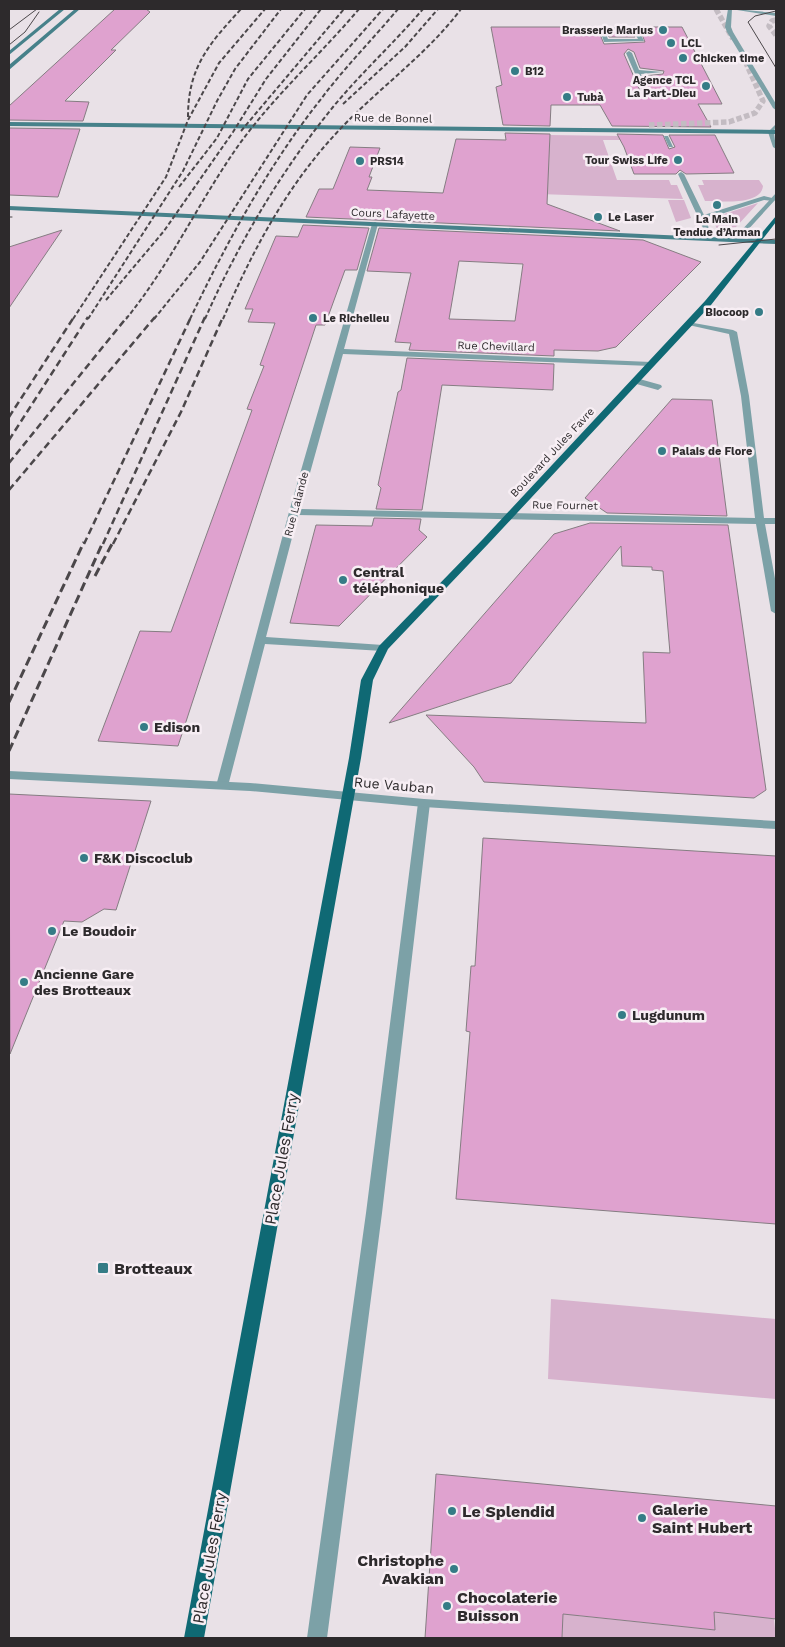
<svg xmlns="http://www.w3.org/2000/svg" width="785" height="1647" font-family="'Work Sans',sans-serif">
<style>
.green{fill:#d7b2cd}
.building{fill:#dfa2cf;stroke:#857d82;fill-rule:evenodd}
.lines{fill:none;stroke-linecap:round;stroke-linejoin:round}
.secondary-tunnel{stroke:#c3bcc2;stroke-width:5.5;stroke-dasharray:5.5 2.5;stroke-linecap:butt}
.primary-tunnel{stroke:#c3bcc2;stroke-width:5.5;stroke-dasharray:5.5 2.5;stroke-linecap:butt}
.pedestrian{fill:#7ca1a7;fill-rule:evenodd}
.minor{fill:#7ca1a7;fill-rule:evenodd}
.tertiary{fill:#7ca1a7;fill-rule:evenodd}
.secondary{fill:#46818a;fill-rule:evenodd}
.primary{fill:#0f6974;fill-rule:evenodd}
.tram{stroke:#4b474a;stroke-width:1}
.rail-far2{stroke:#4b474a;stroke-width:2;stroke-dasharray:4.5 2.5;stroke-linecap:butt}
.rail-far1{stroke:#4b474a;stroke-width:2.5;stroke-dasharray:7 4;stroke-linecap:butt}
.rail{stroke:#4b474a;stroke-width:3;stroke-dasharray:9 4.5;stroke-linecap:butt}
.poi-dot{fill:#357c86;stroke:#f7eef4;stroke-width:2}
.labels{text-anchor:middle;stroke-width:5;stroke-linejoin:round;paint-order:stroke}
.far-poi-label{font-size:11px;font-weight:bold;fill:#2d2a2c;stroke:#f7eef4;text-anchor:start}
.far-street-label{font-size:11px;fill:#2d2a2c;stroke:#f7eef4}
.poi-label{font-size:14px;font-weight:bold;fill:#2d2a2c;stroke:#f7eef4;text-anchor:start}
.street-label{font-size:14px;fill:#2d2a2c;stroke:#f7eef4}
.near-street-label{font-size:16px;fill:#2d2a2c;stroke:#f7eef4}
.near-poi-label{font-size:16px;font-weight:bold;fill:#2d2a2c;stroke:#f7eef4;text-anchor:start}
</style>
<rect width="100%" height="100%" fill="#e9e1e7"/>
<path class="green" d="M550 135 620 136 642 140H603L617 180H669L671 185H677L683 199 539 194 547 143H550Z
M702 180H759L763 186C761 206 720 201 705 201L698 185H704Z
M668 200H684L691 218 676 222Z
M758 203 736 227 718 231 712 218Z
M551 1299 776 1319V1399L548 1379Z
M572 1578 579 1616 714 1630V1598L766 1618 774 1619 776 1638H562L563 1628 555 1600Z"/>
<path class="building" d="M115 9H146L150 12 111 50H116L65 101 89 102 83 121 9 120V106Z
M491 27H597L604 44 645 42 639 27H682L722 104H698L711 127 612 126 600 105H551L550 126 503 125 496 87 502 85ZM628 49 634 52 640 68 664 71 663 74 644 76 649 95 641 93 624 54Z
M607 32H632L635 37H609Z
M9 128 80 129 58 197 9 195Z
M505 133 550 134 547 204 620 231 306 217 319 189H333L350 147 380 148 369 177H372L367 190 443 193 456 139 506 140Z
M617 134 663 135 669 149 675 147 669 135H715L734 173 686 174 680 170 676 174H634L624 147Z
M303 225 369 228 357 270H345L325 325H316L178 746 98 741 140 631 171 632 252 410 247 409 264 366 260 365 275 323 248 322 253 309H245L276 236 298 237Z
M379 228 643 240 701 262 616 347 598 351 554 350V356L409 350 411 343 395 342 411 273 367 271ZM459 261 523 264 515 321 449 319Z
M62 230 9 308V247Z
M407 358 554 364 553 390 442 385 422 510 376 509 381 488 378 485 398 392 401 390Z
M672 399 712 400 727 516 607 513 585 498Z
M374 518 421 519 419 530 427 537 339 626 290 623 316 525 372 526Z
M590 523 728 525 766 790 754 798 484 782 474 767 426 715 646 723 643 652 670 653 663 571 652 570V567L622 566 621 546 511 683 389 723 554 534Z
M9 794 151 801 116 910 104 909 82 922 64 921 10 1054Z
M483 838 776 856V1224L456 1199 470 1032 466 1031 471 966H475Z
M436 1474 776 1506V1619L714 1612 715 1630 563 1614 562 1638H425Z"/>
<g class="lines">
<path class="secondary-tunnel" d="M776 20 772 21 769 26 776 35
M649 125 729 122 755 113 763 101 746 63"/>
<path class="primary-tunnel" d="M716 9 733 39"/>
<path class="pedestrian" d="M599 27H637L644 41 604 42ZM604 30H633L638 39H608Z
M629 51 632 53 639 70 663 72 641 74 648 93 643 92 626 53Z
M664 136H668L673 147H669Z
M681 172 684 174 704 215 764 196 776 199 773 201 764 200 706 219 710 232 696 231V229L703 228 678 174Z"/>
<path class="minor" d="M728 9H732L731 27 733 32 776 104V110L773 108 727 32 725 27Z
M735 9 776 13V16L737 10Z
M776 124 774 132 776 149 773 147 768 132Z
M776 193V199L745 233 762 239V243L739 235V233Z
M375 222 378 224 344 349 651 362 655 364 651 366 343 354 300 509 755 518 741 396 729 334 684 324 688 322 733 330 737 332 749 396 764 518H776V524H765L776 584V614L771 611 756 524 298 515 266 637 383 645 388 648 383 651 265 644 228 786 226 789H218L216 786 289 512 372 224Z
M636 378 661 385 662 387 658 390 633 383 632 381Z
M424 799 430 803 382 1213 327 1638H307L366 1213 418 803Z"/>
<path class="tertiary" d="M9 771 250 783 424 799 776 821V829L424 807 250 791 9 779Z"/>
<path class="secondary" d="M60 9H65L9 55V51Z
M75 9H80L9 70V65Z
M9 122 776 130V134L9 126Z
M9 206 776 240V244L9 210Z"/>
<path class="primary" d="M776 216V222L711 305 489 543 388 649 373 680 361 758 204 1638H184L349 758 361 680 379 646 483 539 705 301Z"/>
<path class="tram" d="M776 11 755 16 748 22 776 68
M9 30 37 9
M9 45 25 32 39 12
M9 217H12
M719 245 776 239"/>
<path class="rail-far2" d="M343 104 405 47 438 9
M188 117C188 67 209 44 241 9
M241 131 344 9
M179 187 217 138 248 79 305 9
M106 300 164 231 233 132 266 79 321 9
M73 319 166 177 188 120 219 63 265 9
M88 319 183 171 217 101 235 69 281 9
M126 319C170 265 198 203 238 146 273 97 320 55 359 9
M154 319 200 262 307 95 383 9
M190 319C227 242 268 166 321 99 345 67 373 39 398 9
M205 319C238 244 281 171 333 107 361 73 394 43 423 9
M223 319C254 247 290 180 345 124 383 85 428 53 461 9"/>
<path class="rail-far1" d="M9 417 74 317
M9 440 88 317
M9 463 127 317
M9 490 155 317
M84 544 191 317
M103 544 205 317
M113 544 181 412 223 317"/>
<path class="rail" d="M95 576 113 542
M9 702 84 542
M9 751 103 542"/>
</g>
<g class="poi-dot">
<circle cx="663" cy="30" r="5"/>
<circle cx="671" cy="43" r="5"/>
<circle cx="683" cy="58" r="5"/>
<circle cx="515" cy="71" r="5"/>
<circle cx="706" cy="86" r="5"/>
<circle cx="567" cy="97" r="5"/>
<circle cx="678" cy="160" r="5"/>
<circle cx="360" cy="161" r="5"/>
<circle cx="717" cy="205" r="5"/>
<circle cx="598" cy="217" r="5"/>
<circle cx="759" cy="312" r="5"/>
<circle cx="313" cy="318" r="5"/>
<circle cx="662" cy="451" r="5"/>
<circle cx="343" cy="580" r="5"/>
<circle cx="144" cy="727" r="5"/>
<circle cx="84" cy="858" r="5"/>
<circle cx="52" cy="931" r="5"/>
<circle cx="24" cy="982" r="5"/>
<circle cx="622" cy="1015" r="5"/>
<rect x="97" y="1262" width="12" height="12" rx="2.5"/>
<circle cx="452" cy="1511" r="5"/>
<circle cx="642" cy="1518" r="5"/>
<circle cx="454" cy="1569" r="5"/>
<circle cx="447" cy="1606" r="5"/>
</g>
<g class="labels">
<g class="far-poi-label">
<text x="653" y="34" text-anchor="end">Brasserie Marius</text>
<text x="681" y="47">LCL</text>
<text x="693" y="62">Chicken time</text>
<text x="525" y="75">B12</text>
<text x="696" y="84" text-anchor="end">Agence TCL<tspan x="696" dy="13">La Part-Dieu</tspan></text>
<text x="577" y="101">Tubà</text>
<text x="668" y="164" text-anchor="end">Tour Swiss Life</text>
<text x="370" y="165">PRS14</text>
<text x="608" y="221">Le Laser</text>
<text x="717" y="223" text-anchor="middle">La Main<tspan x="717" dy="13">Tendue d’Arman</tspan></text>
<text x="749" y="316" text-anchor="end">Biocoop</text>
<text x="323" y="322">Le Richelieu</text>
<text x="672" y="455">Palais de Flore</text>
</g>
<g class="far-street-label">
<text transform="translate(393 118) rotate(1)" y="4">Rue de Bonnel</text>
<text transform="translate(393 214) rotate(3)" y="4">Cours Lafayette</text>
<text transform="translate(496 346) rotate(2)" y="4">Rue Chevillard</text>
<text transform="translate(552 452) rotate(-47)" y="4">Boulevard Jules Favre</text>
<text transform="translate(296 504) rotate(-75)" y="4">Rue Lalande</text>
<text transform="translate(565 505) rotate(1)" y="4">Rue Fournet</text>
</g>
<g class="poi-label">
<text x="353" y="577">Central<tspan x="353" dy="16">téléphonique</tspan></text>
<text x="154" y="732">Edison</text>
<text x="94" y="863">F&amp;K Discoclub</text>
<text x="62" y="936">Le Boudoir</text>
<text x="34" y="979">Ancienne Gare<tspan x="34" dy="16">des Brotteaux</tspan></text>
<text x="632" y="1020">Lugdunum</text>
</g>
<g class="street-label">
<text transform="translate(394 785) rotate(5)" y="5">Rue Vauban</text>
</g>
<g class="near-street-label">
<text transform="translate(281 1159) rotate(-80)" y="6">Place Jules Ferry</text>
<text transform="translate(209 1558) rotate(-80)" y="6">Place Jules Ferry</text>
</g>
<g class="near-poi-label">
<text x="114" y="1274">Brotteaux</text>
<text x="652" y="1515">Galerie<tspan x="652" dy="18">Saint Hubert</tspan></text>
<text x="462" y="1517">Le Splendid</text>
<text x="444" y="1566" text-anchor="end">Christophe<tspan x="444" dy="18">Avakian</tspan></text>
<text x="457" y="1603">Chocolaterie<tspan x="457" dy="18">Buisson</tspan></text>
</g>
</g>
<rect width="785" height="1647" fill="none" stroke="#2d2a2c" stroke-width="20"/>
</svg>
